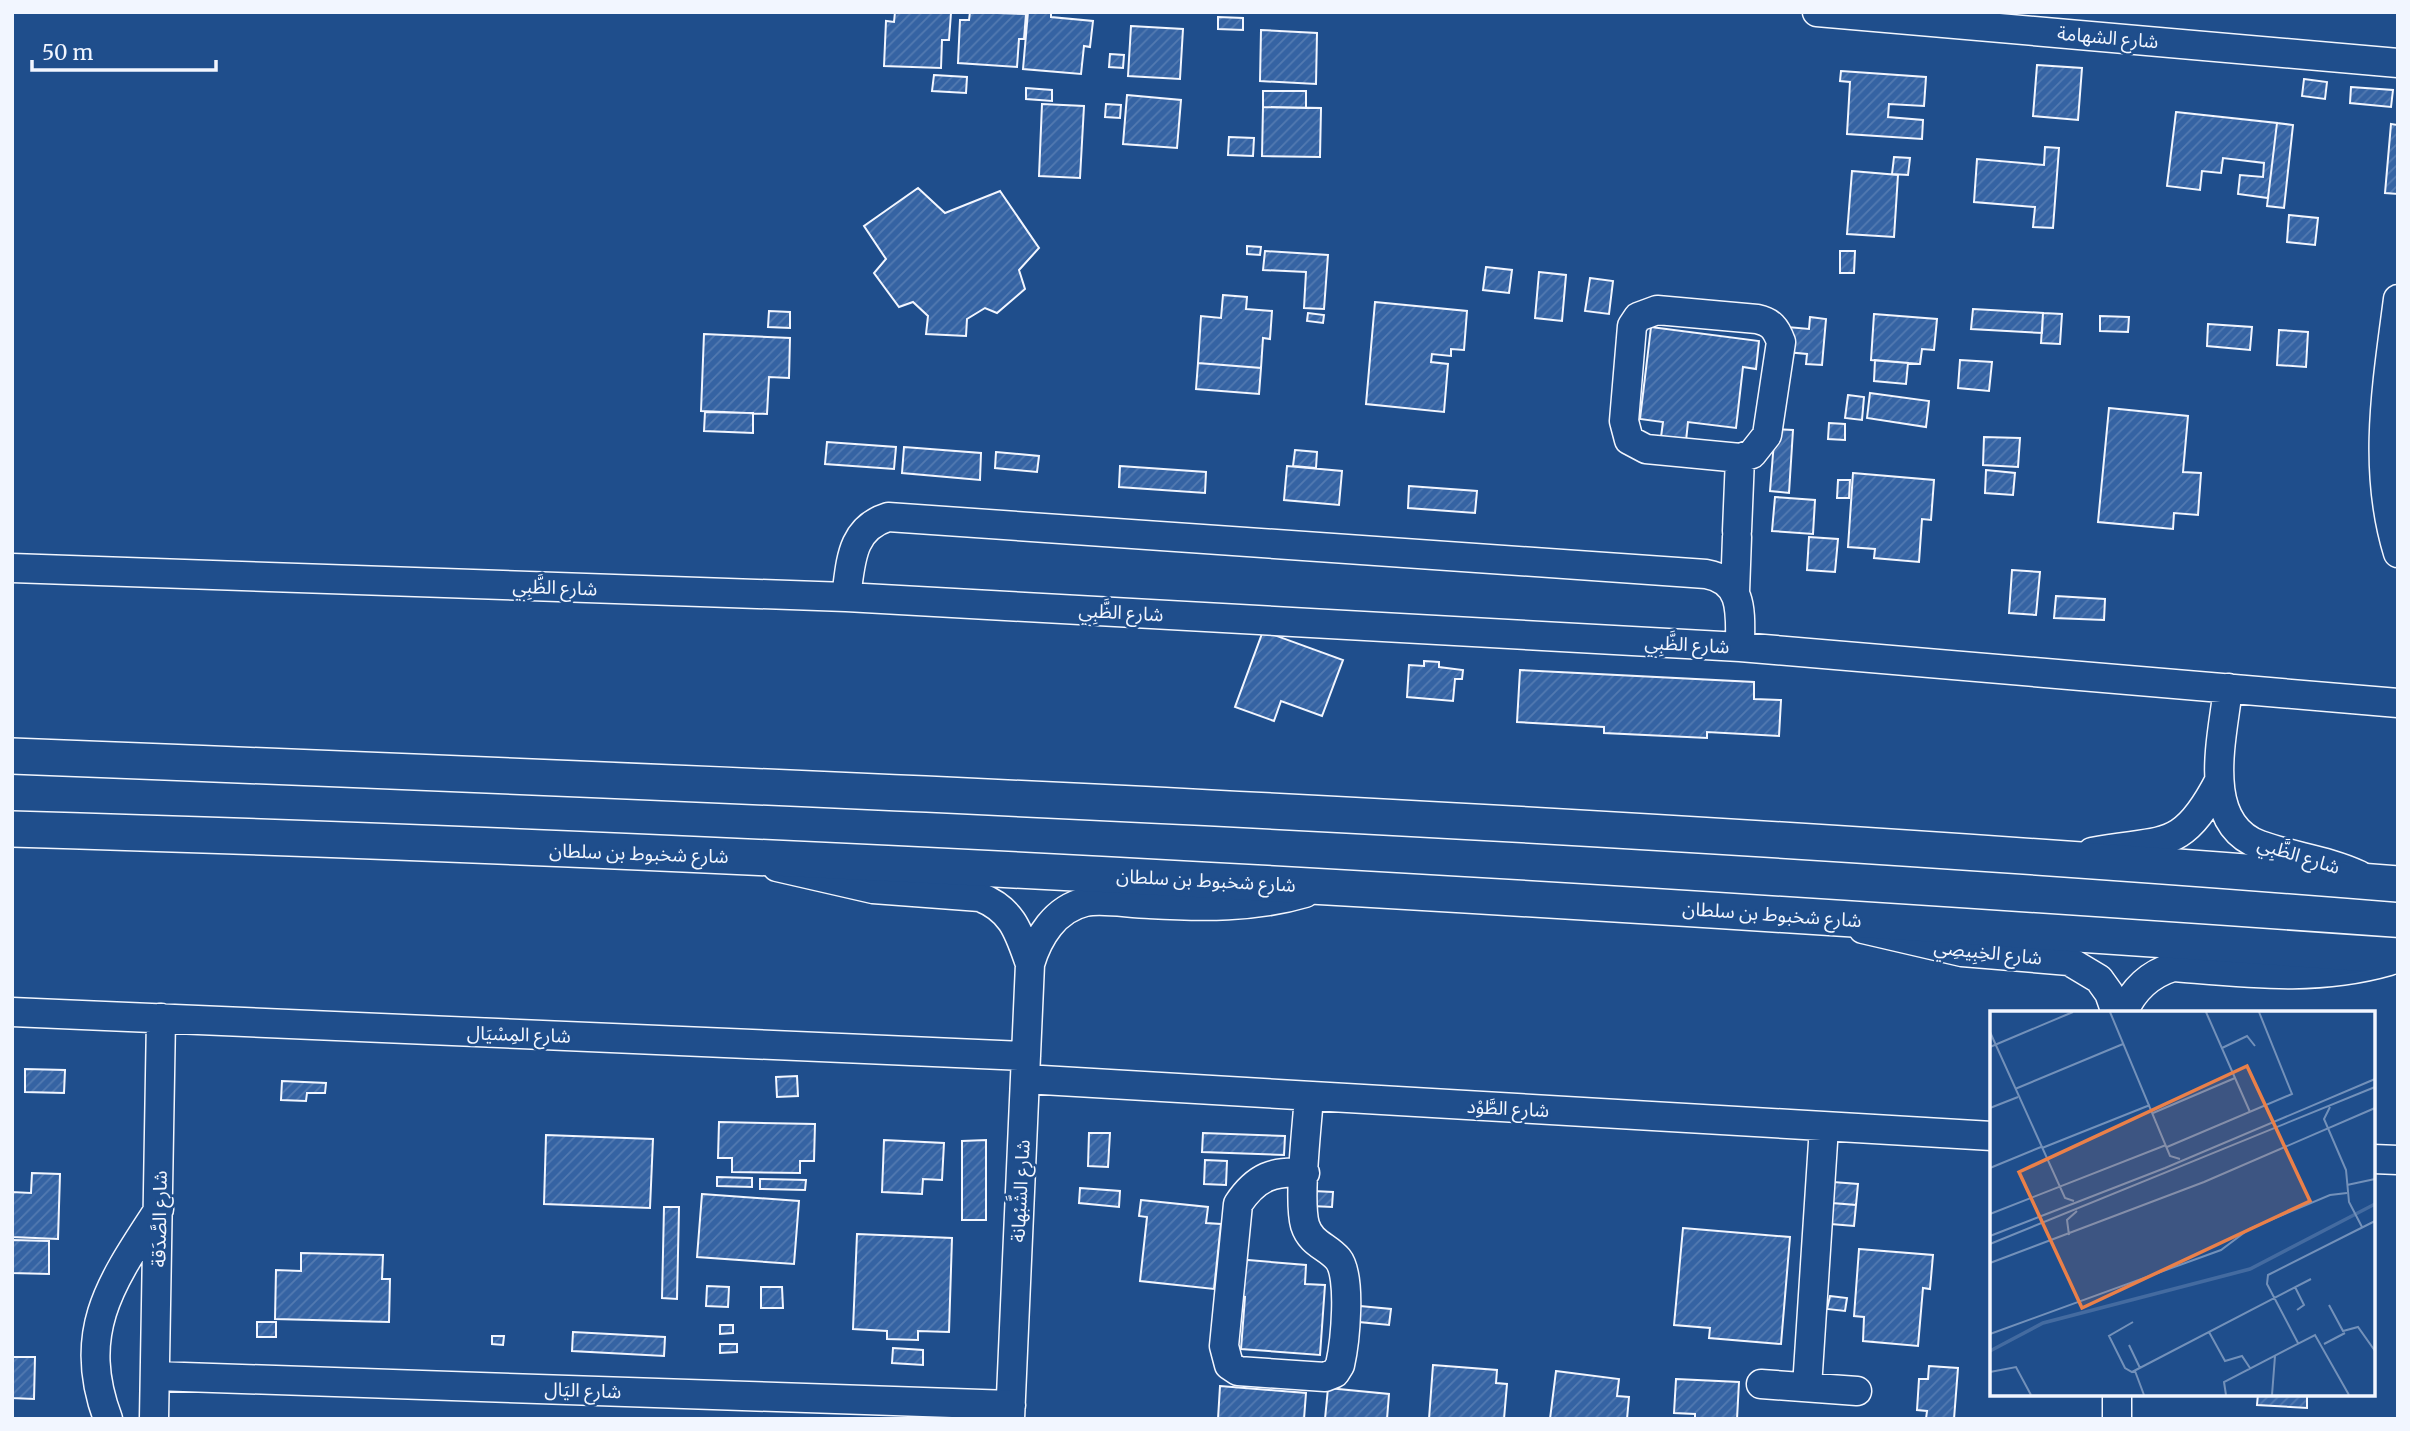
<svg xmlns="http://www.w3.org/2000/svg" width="2410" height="1431" font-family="Merriweather,'Noto Sans Arabic',serif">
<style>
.building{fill:url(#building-hatch);stroke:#f2f6ff;stroke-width:2}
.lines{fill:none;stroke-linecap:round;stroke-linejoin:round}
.minor-casing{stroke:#f2f6ff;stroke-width:31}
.major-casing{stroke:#f2f6ff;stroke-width:38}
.minor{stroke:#1f4e8c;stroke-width:28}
.major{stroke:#1f4e8c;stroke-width:35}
.labels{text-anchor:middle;stroke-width:5;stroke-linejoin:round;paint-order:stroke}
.street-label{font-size:19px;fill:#f2f6ff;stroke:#1f4e8c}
.inset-river{fill:none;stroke:#446ba0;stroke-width:3.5}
.inset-road{fill:none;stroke:#7391ba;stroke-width:2}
.view{fill:#ea8049;fill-opacity:0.15;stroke:#ea8049;stroke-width:3.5}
.inset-edge{fill:none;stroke:#f2f6ff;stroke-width:3.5}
</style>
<defs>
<pattern id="building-hatch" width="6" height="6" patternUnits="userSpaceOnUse" patternTransform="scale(1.75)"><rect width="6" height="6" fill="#3563a3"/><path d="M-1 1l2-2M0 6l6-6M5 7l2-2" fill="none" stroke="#537ab1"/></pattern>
</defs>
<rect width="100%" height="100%" fill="#1f4e8c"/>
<path class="building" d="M895 12 951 13 949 40H942L941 68 884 66 886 21 894 22Z
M970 12 1026 14 1024 39H1019L1017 67 958 63 960 20H969Z
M1028 12H1051V17L1093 21 1090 47 1084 46 1081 74 1023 69Z
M1218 17 1243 18V30L1218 29Z
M1131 26 1183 29 1180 79 1128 76Z
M1261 30 1317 33 1316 84 1260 81Z
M1110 54 1124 55 1123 68 1109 67Z
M2037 65 2082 68 2078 120 2033 116Z
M1841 71 1926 77 1924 106 1889 104 1888 117 1923 120 1922 139 1847 134 1850 82 1840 81Z
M934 75 967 77 966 93 932 91Z
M2304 79 2327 82 2325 99 2302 96Z
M2351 87 2393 90 2391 107 2350 103Z
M1026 88 1052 90V101L1026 99Z
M1263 91H1306V108L1263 107Z
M1127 95 1181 100 1177 148 1123 144Z
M1042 104 1084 106 1080 178 1039 176Z
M1106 104 1121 105 1120 118 1105 117Z
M1263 107 1321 108 1320 157 1262 156Z
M2176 112 2277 123 2268 198 2238 194 2240 175 2263 177 2264 163 2223 158 2221 173 2202 171 2200 190 2167 186Z
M2277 123 2293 125 2284 208 2267 206Z
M2391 124 2398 125V194L2385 193Z
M1229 137 1254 138 1253 156 1228 155Z
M2045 147 2059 148 2053 228 2033 227 2035 207 1974 202 1977 159 2044 165Z
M1894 157 1910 158 1908 175 1892 174Z
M1852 171 1898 175 1894 237 1847 234Z
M918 188 945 213 1000 191 1039 248 1019 270 1025 289 997 313 985 308 967 319 966 336 926 334 928 316 913 302 899 307 874 273 886 259 864 226Z
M2289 215 2318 218 2315 245 2287 242Z
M1247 246 1261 247 1260 255 1247 254Z
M1265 251 1328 255 1324 309 1304 308 1306 272 1263 270Z
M1840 251H1855L1854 273H1840Z
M1486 267 1512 270 1509 293 1483 290Z
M1539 272 1566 275 1562 321 1535 318Z
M1590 278 1613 281 1609 314 1585 311Z
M1223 295 1247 297 1246 309 1272 311 1270 339 1263 338 1261 368 1198 363 1201 316 1221 318Z
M1375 302 1467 311 1464 350 1451 349V356L1432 354 1431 362 1448 364 1444 412 1366 404Z
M1973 309 2043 313 2042 333 1971 329Z
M769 311 790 312V328L768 327Z
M1308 313 1324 315 1323 323 1307 321Z
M2043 313 2062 314 2060 344 2041 343Z
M1874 314 1937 319 1934 350 1922 349 1920 364 1871 360Z
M2100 316 2129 317 2128 332 2100 331Z
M1810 317 1826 319 1822 365 1806 364 1807 354 1786 352 1788 327 1809 329Z
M2208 324 2252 327 2250 350 2207 346Z
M1651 327 1759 341 1756 369 1743 367 1736 428 1688 422 1686 441 1661 437 1663 422 1640 419Z
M2279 330 2308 332 2306 367 2277 365Z
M704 334 790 338 789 378 769 377 767 414 701 411Z
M1875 360 1908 363 1906 384 1874 381Z
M1960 360 1992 362 1989 391 1958 388Z
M1198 363 1261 368 1259 394 1196 389Z
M1870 393 1929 401 1926 427 1867 418Z
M1848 395 1864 397 1862 420 1845 418Z
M2109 408 2188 416 2183 472 2201 473 2198 515 2174 513 2173 529 2098 522Z
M705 412 753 413V433L704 431Z
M1829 423 1845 424V440L1828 439Z
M1775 429 1793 430 1789 493 1770 491Z
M1984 437 2020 438 2018 467 1983 465Z
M827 442 896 447 894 469 825 464Z
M904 447 981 453 980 480 902 473Z
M1295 450 1317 452 1316 468 1293 466Z
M996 452 1039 456 1037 472 995 468Z
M1120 466 1206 472 1205 493 1119 487Z
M1287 466 1342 471 1339 505 1284 500Z
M1986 470 2015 473 2013 495 1985 493Z
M1853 473 1934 480 1931 520 1922 519 1919 562 1874 558 1875 549 1848 547Z
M1838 480H1850L1849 498H1837Z
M1409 486 1477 491 1475 513 1408 508Z
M1775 497 1815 500 1813 534 1772 531Z
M1809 537 1838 539 1835 572 1807 570Z
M2012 570 2040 572 2036 615 2009 613Z
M2056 596 2105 599 2104 620 2054 618Z
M1263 631 1343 660 1322 716 1281 701 1274 721 1235 707Z
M1424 661 1439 662V667L1463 670 1462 679H1455L1453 701 1407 697 1409 665 1424 666Z
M1520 670 1754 682V699L1781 700 1779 736 1707 732V738L1604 733V727L1517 722Z
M25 1069 65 1070 64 1093 25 1092Z
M797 1076 798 1096 777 1097 776 1077Z
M282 1081 326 1083 325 1093H307L306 1101 281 1100Z
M719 1122 815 1124 814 1161H800V1173L732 1172V1158H718Z
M1089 1133H1110L1108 1167 1088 1166Z
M1203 1133 1285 1136 1284 1155 1202 1152Z
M546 1135 653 1139 650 1208 544 1204Z
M884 1140 944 1143 942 1180 923 1179 922 1194 882 1192Z
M986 1140V1220H962V1141Z
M1205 1160 1227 1161 1226 1185 1204 1184Z
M32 1173 60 1174 58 1239 12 1237V1192L31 1193Z
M717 1177 752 1178V1187L717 1186Z
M760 1179 806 1180 805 1190 760 1189Z
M1833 1182 1858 1184 1856 1205 1832 1203Z
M1080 1188 1120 1191 1119 1207 1079 1203Z
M1313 1191 1333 1192 1332 1207 1312 1206Z
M702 1194 799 1201 794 1264 697 1257Z
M1141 1200 1208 1207 1206 1223 1221 1224 1214 1289 1140 1281 1147 1217 1139 1216Z
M1832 1203 1856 1205 1854 1226 1831 1224Z
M664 1207H679L677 1299 662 1298Z
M1683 1228 1790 1237 1781 1344 1709 1338 1710 1328 1674 1325Z
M857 1234 952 1238 949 1332 918 1331V1340L887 1339V1331L853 1329Z
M12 1240 49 1241V1274L12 1273Z
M1859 1249 1933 1255 1930 1289 1923 1288 1918 1346 1863 1341 1864 1317 1854 1316Z
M301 1253 383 1255 382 1279H390L389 1322 275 1319 276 1270 301 1271Z
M1236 1259 1306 1265 1305 1284 1325 1285 1320 1355 1241 1349 1245 1297 1234 1296Z
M707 1286 729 1287 728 1307 706 1306Z
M761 1287H782L783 1308H761Z
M1830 1296 1847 1298 1845 1311 1827 1309Z
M1360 1306 1391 1309 1389 1325 1359 1322Z
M257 1322H276V1337H257Z
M720 1325H733V1333L720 1334Z
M573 1332 665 1337 664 1356 572 1351Z
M492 1336H504L503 1345 492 1344Z
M720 1344H737V1352L720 1353Z
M893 1348 923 1350V1365L892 1363Z
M12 1357H35L34 1399 12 1398Z
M1433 1365 1497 1370 1496 1383 1507 1384 1504 1419H1429Z
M1929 1366 1958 1368 1954 1419H1926L1927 1411 1917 1410 1919 1379H1928Z
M1556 1371 1619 1379 1617 1396 1629 1397 1627 1419H1550Z
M1676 1379 1739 1382 1737 1419H1695V1414L1674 1413Z
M1220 1386 1306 1393 1304 1419H1218Z
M1328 1388 1389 1394 1387 1419H1325Z
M2258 1394H2307V1408L2257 1405Z"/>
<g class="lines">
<defs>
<path id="minor" d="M1817 12 2398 63
M2398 299C2387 384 2372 469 2398 553
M1657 310 1757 319C1771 322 1776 328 1781 342L1767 435 1752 454 1740 458 1646 449 1629 440 1624 421 1632 326 1638 317Z
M1737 531 1740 458
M12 568 846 597 1740 647 2398 703
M1735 592 1737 537
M846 597C851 563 850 529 888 517L1706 574C1745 581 1740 615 1740 647
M2228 688C2223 736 2199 823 2260 845 2293 857 2327 860 2359 875
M2092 852C2163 838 2181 854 2219 781
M777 867 873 889 980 897C1013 910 1019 933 1030 964
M1863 929 1962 952 2069 961 2099 979 2109 993 2116 1013
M12 1012 1026 1056
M2123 1013C2133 990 2150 974 2173 967 2247 973 2316 982 2389 961
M1025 1079 1992 1136
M2373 1159 2398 1160
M1305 1173C1274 1170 1256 1177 1238 1204L1224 1346 1229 1365 1238 1371 1325 1377 1335 1373 1340 1365C1345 1343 1352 1276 1338 1259 1327 1246 1311 1244 1305 1225 1298 1200 1307 1127 1309 1096
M155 1376 1011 1405
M1761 1384 1857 1391
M1807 1387 1824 1127
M2117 1394V1419
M108 1419C75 1331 112 1281 159 1209
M154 1419 161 1018
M1010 1419 1030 964C1038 937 1055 909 1085 902 1103 898 1130 904 1149 904 1201 907 1255 908 1305 893"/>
<path id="major" d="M12 756C808 787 1604 820 2398 884
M12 829C808 852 1603 900 2398 956"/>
</defs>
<use href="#minor" class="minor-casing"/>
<use href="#major" class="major-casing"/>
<use href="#minor" class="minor"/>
<use href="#major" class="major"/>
</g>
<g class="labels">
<g class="street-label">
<text transform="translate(2108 37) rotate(5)" y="7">شارع الشهامة</text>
<text transform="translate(555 587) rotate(2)" y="7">شارع الظَّبِي</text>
<text transform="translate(1121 612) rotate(3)" y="7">شارع الظَّبِي</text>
<text transform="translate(1687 644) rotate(3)" y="7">شارع الظَّبِي</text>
<text transform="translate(639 853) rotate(2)" y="7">شارع شخبوط بن سلطان</text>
<text transform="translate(2299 855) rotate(17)" y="7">شارع الظَّبِي</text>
<text transform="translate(1206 880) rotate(3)" y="7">شارع شخبوط بن سلطان</text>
<text transform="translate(1772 914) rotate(4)" y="7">شارع شخبوط بن سلطان</text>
<text transform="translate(1988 952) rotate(6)" y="7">شارع الخِبِيصِي</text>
<text transform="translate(519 1034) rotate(2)" y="7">شارع المِسْيَال</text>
<text transform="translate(1508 1108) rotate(3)" y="7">شارع الطَّوْد</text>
<text transform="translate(1020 1191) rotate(-87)" y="7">شارع الشَّبْهانة</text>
<text transform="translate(159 1219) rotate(-89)" y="7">شارع الصَّدَقة</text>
<text transform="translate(583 1390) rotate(2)" y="7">شارع اليَال</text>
</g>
</g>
<g transform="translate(1990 1011)">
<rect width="385" height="385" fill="#1f4e8c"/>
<path class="inset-river" d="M0 340 53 312 260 258 385 193"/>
<path class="inset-road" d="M120 1 180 145 190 148M216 1 260 101M0 21 75 187 84 190M0 36 83 1M232 37 257 25 265 35M25 78 133 33M340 96 334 108 356 159 359 191 372 216M0 97 28 86M163 102 245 67M177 136 302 83 269 1M52 137 160 94M0 157 51 136M357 174 385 168M0 203 176 134M79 224 77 209 87 200M0 225 175 157 385 68M0 233 385 76M0 252 214 171 385 97M305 276 314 294 307 299M339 294 353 320 368 316 385 340M143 311 119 325 135 357 142 361 321 268M219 321 235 350 252 345 260 357M0 323 231 239 259 218 340 184 357 182M308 332 277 273 278 264 385 210M334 333 355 322M139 334 150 357M145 360 154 384M0 361 26 356 41 384M236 384 234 371 325 324 359 384M282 384 285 345"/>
<path class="view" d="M257 55 320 190 92 297 29 161Z"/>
<rect width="385" height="385" class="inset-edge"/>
</g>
<rect width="2410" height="1431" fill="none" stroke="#f2f6ff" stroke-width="28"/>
<path d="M32 60v10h184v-10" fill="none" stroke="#f2f6ff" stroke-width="3.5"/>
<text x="42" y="60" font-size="21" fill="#f2f6ff" stroke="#1f4e8c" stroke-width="5" paint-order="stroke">50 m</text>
</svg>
